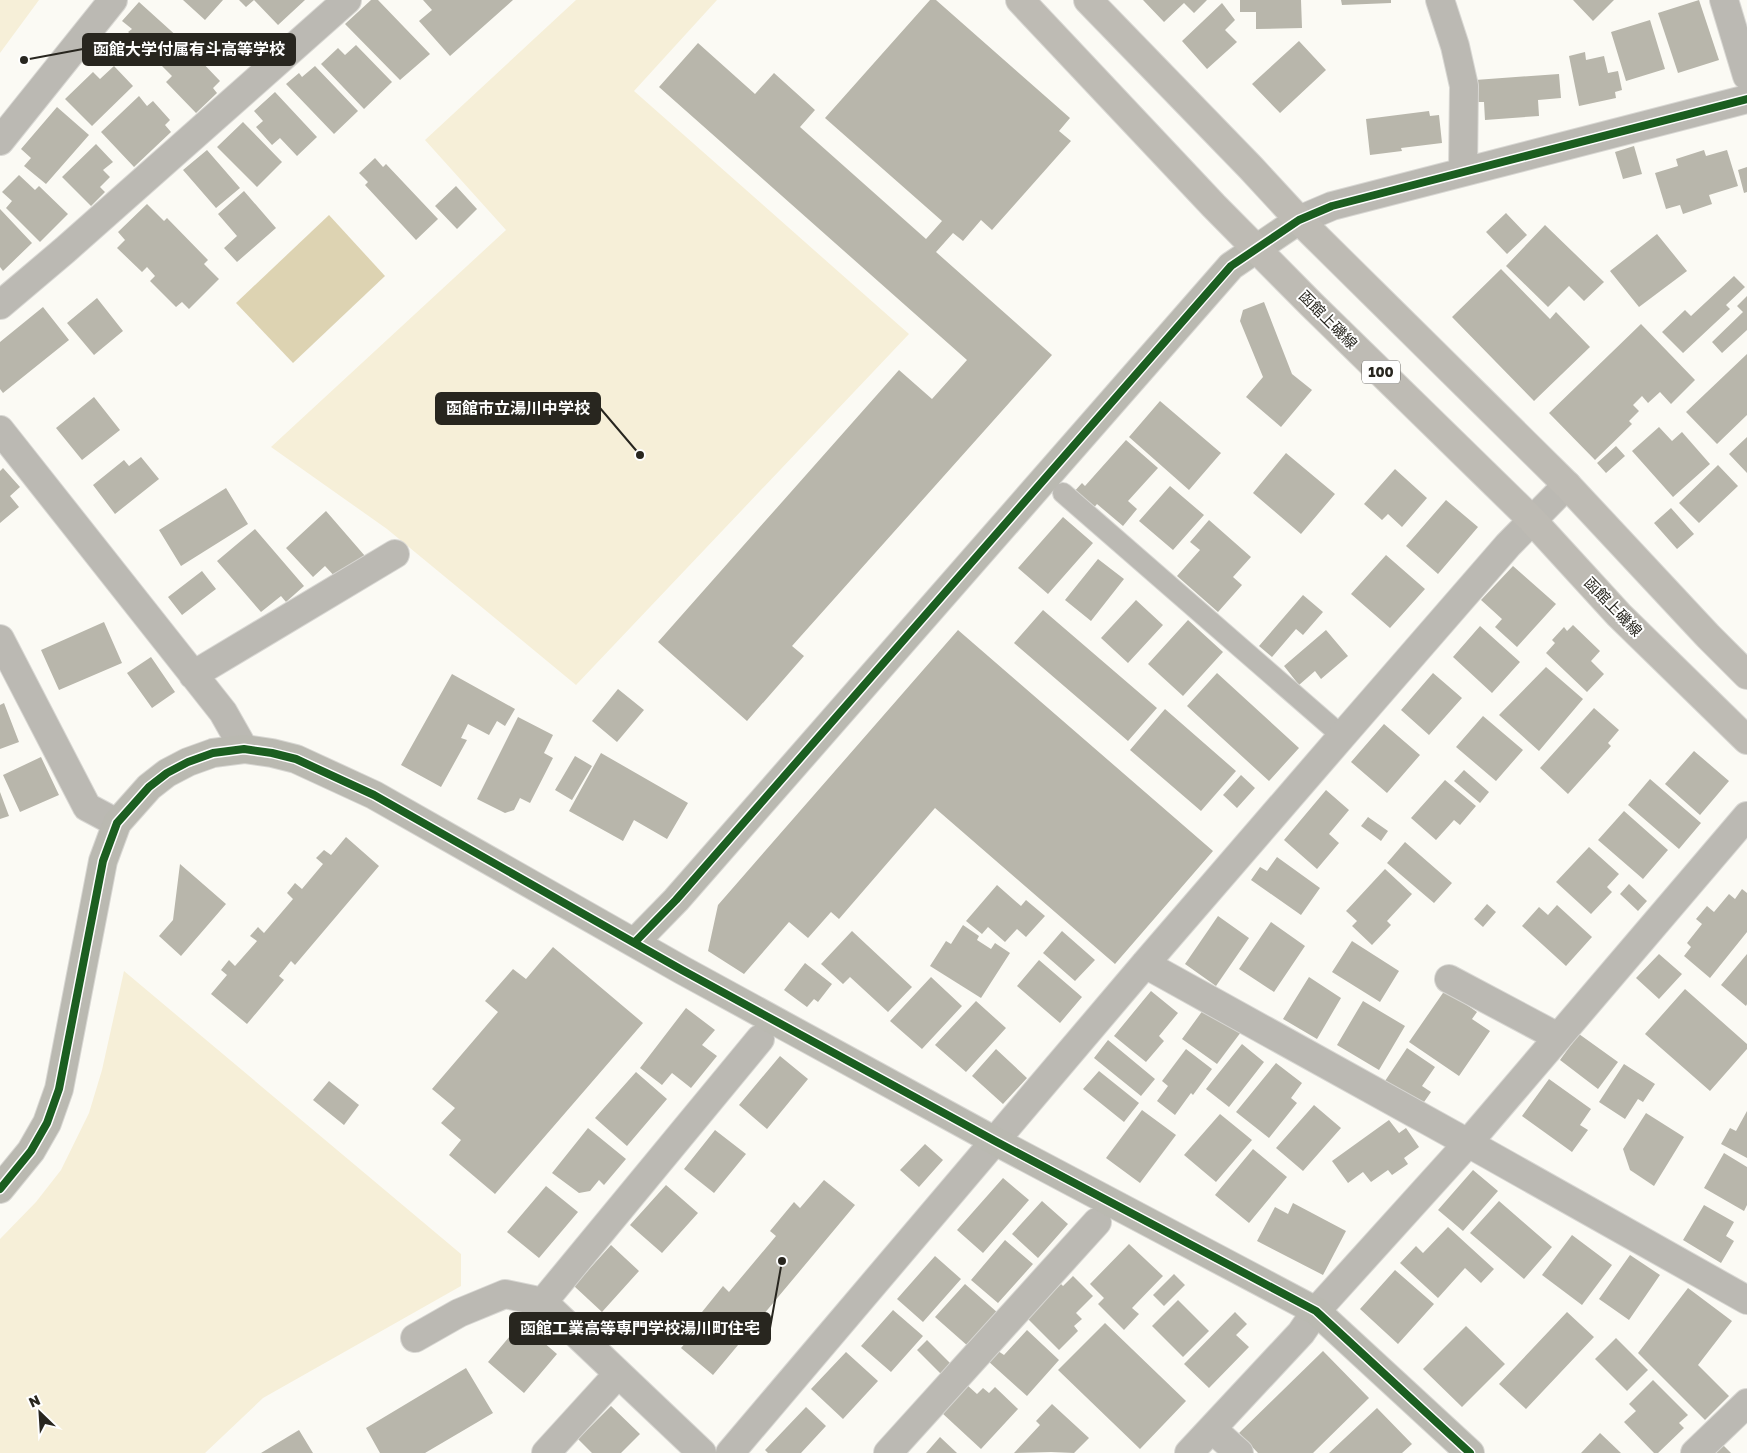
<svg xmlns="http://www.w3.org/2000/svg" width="1747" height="1453" font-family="'Golos Text','Noto Sans JP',sans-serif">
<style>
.green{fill:#f6efd8}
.water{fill:#ddd3b2}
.building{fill:#b8b6ab}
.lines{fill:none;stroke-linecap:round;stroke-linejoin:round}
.lane-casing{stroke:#d8d7d3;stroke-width:22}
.street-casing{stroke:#d8d7d3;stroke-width:30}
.secondary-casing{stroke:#d8d7d3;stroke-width:30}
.primary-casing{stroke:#d8d7d3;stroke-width:30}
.lane{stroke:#bbb9b3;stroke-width:20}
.street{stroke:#bbb9b3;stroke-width:28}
.secondary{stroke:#bab9b1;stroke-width:28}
.primary{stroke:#bebbb4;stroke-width:28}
.cycleway-casing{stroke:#fff;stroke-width:11}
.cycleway{stroke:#1b5e20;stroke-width:8}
.labels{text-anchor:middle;stroke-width:4;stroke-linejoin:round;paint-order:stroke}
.shield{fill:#fff;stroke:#686762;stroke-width:1}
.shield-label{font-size:14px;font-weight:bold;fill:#28261f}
.street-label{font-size:15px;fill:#28261f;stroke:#fff}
.leader{fill:none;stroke:#28261f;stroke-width:2}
.callout-dot{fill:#28261f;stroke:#fff;stroke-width:2}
.callout{fill:#28261f;stroke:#28261f;stroke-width:2}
.callout-label{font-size:16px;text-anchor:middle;font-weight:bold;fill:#fff}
</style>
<rect width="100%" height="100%" fill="#fbfaf4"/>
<path class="green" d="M0 0H39L0 53Z
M576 0H717L634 91 909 334 576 685 387 529 271 447 506 230 425 140Z
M124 971 461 1254V1286L263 1398 205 1453H0V1239L36 1202 61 1170 89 1113 102 1070Z"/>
<path class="water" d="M329 215 385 276 293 363 236 303Z"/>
<path class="building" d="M183 0H223L205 20Z
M239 0H254L246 7Z
M254 0H305L278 25Z
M371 0H378L430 54 400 80 345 24Z
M423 0H513L450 56 419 21 432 10Z
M930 0H936L1070 118 1059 131 1071 141 992 230 981 220 963 241 953 233 936 252 1052 355 792 646 804 656 747 721 658 642 899 370 932 399 967 360 659 87 698 43 755 94 774 73 815 110 800 127 926 239 942 221 825 118Z
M1143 0H1207L1194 13 1184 3 1164 22Z
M1240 0H1301L1302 28 1256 29V12H1240Z
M1341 0H1391V3L1342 5Z
M1573 0H1614L1593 21Z
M1699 0 1719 60 1678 73 1658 13Z
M139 2 180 39 160 60 128 32 132 29 122 21Z
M1222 3 1235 20 1225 30 1237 42 1207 69 1182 41Z
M1650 20 1665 69 1626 81 1611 32Z
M189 40 201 53 197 57 220 81 213 88 217 93 196 113 166 82 172 76 162 66Z
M1299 41 1326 70 1280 113 1252 84Z
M356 45 392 82 364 109 321 64 338 48 345 55Z
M1585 52 1586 60 1604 56 1608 73 1618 71 1622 90 1615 92 1616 98 1579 106 1569 56Z
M114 66 133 86 92 126 65 99 93 72 100 79Z
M315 66 358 111 334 134 286 84 299 73 302 77Z
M1559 74 1561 98 1538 100 1539 116 1485 120 1484 102H1476L1475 80Z
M275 92 317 137 297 156 280 138 272 145 256 127 263 121 254 111Z
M139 96 147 106 153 101 170 120 165 125 171 132 134 167 101 132Z
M57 107 89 135 46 184 24 166 31 158 21 149Z
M1429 111 1430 116 1439 115 1442 143 1401 148 1402 151 1370 155 1366 119Z
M243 122 282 162 257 187 217 147Z
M96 144 113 162 103 170 110 177 100 187 105 192 91 206 62 177Z
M1634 146 1642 174 1623 179 1615 152Z
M207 150 240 188 216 208 183 170Z
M1704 150 1706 156 1727 150 1738 186 1709 195 1712 204 1683 214 1680 205 1666 209 1655 173 1678 166 1676 159Z
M375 158 383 167 386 164 438 219 416 240 365 185 368 182 359 173Z
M1747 167V192L1744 193 1738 170Z
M19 175 35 190 39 186 68 214 40 242 6 208 12 201 2 192Z
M456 186 477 209 457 229 435 206Z
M244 191 276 228 237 262 224 248 237 236 218 214Z
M147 204 164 221 167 218 208 260 204 264 219 279 189 309 182 302 176 307 150 281 155 276 147 267 142 272 117 248 125 240 118 232Z
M0 209 32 243 3 271 0 267Z
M1506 213 1527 235 1507 254 1486 232Z
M1545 225 1604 282 1584 301 1569 286 1548 307 1506 266Z
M1657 234 1687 271 1639 307 1610 271Z
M1501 269 1550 319 1556 312 1590 347 1534 401 1452 317Z
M1734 276 1745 287 1726 305 1730 309 1683 353 1662 332 1685 310 1691 316Z
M1747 296V330L1722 353 1712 342 1743 312 1737 306Z
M97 298 123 331 94 355 67 323Z
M1264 302 1292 374 1312 390 1281 427 1246 397 1263 377 1240 321 1243 310Z
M43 307 69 340 3 393 0 389V342Z
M1641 324 1695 380 1671 404 1660 392 1648 403 1642 396 1633 405 1639 411 1629 421 1632 424 1595 460 1549 413Z
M1747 354V415L1717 444 1686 412Z
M94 397 120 430 82 460 56 428Z
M1160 401 1221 453 1189 490 1129 437Z
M1659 427 1672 441 1682 432 1710 464 1673 497 1632 451Z
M1747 437V473L1729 454Z
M1126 440 1158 468 1128 501 1137 509 1123 526 1097 504 1091 511 1072 494 1082 483 1085 486Z
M1616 446 1625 456 1606 473 1597 463Z
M1286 453 1335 494 1301 534 1253 493Z
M141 457 159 479 115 514 93 485 124 460 129 466Z
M1718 465 1738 486 1699 523 1679 503Z
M3 468 20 487 10 496 19 507 0 523V471Z
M1395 469 1427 498 1402 527 1388 514 1382 520 1364 504Z
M1170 486 1204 515 1173 550 1139 521Z
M226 488 248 524 181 566 159 530Z
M1446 500 1478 527 1438 574 1406 546Z
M1671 508 1694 534 1677 549 1654 523Z
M326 511 365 556 338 580 325 566 313 577 286 548Z
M1063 517 1093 543 1048 594 1018 568Z
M1209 520 1251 557 1233 577 1242 585 1218 612 1177 576 1200 550 1190 542Z
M255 529 304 586 286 602 281 596 261 612 217 561Z
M1386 555 1425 589 1390 628 1351 594Z
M1098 559 1124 579 1091 621 1065 600Z
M1513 566 1556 604 1517 647 1495 627 1502 619 1481 600Z
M202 571 216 589 182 615 168 597Z
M1303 595 1323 612 1303 635 1296 629 1272 657 1259 646Z
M1136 600 1163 625 1128 663 1101 638Z
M1043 610 1157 708 1128 741 1014 643Z
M1188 620 1223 652 1183 696 1148 664Z
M104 622 122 663 59 690 41 650Z
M1573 625 1600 651 1591 661 1604 674 1587 692 1546 653 1555 643 1552 640 1564 627 1567 631Z
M1480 626 1520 662 1492 693 1453 657Z
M958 630 1213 851 1115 964 935 808 839 919 831 912 808 938 789 922 744 974 708 951 718 905Z
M1326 630 1348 656 1321 679 1315 671 1299 685 1284 666Z
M151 657 175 692 152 708 127 673Z
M1546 667 1583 699 1539 751 1499 715Z
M1217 673 1299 748 1269 781 1187 706Z
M1433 673 1462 698 1429 735 1401 710Z
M452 674 515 709 505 726 497 721 489 735 468 724 461 738 467 740 441 787 401 765Z
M618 689 644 710 617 742 592 721Z
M4 703 19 742 0 749V705Z
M1594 708 1619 730 1608 743 1611 746 1568 794 1540 768Z
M1165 709 1236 771 1201 811 1130 750Z
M1483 716 1523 750 1496 781 1456 747Z
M518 717 553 735 544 753 553 758 530 803 520 798 514 810 505 813 477 799Z
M1384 724 1420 755 1387 793 1351 762Z
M1694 751 1729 781 1700 815 1665 784Z
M601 753 688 803 667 839 634 820 623 841 569 811Z
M575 756 592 766 572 800 555 790Z
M41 757 59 795 20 812 3 775Z
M1464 770 1489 792 1480 803 1454 781Z
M1241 775 1255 788 1237 808 1223 795Z
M1650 779 1701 823 1679 849 1628 805Z
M1445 780 1476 806 1460 825 1454 820 1436 840 1411 818Z
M1326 790 1349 810 1329 834 1339 843 1317 869 1284 840Z
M0 792 9 816 0 819Z
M1624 811 1668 850 1643 879 1598 840Z
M1368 817 1388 831 1381 841 1361 826Z
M346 837 379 866 295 965 291 961 279 976 284 980 247 1024 211 994 227 975 221 970 229 960 235 966 257 941 250 936 258 927 264 933 293 899 287 893 295 883 302 889 323 864 316 858 324 850 331 855Z
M1405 842 1452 883 1434 903 1387 863Z
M1589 847 1619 874 1607 887 1612 892 1591 914 1556 882Z
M1277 857 1320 888 1301 915 1251 880 1260 867 1267 871Z
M180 864 226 904 181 956 159 936 173 920Z
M1385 869 1412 894 1387 921 1391 925 1372 945 1352 926 1357 921 1346 911Z
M1629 884 1647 901 1638 911 1620 894Z
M997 885 1021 906 1026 900 1045 916 1026 937 1017 929 1005 942 988 927 982 934 966 921Z
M1742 889 1747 893V932L1710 978 1684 956 1691 947 1687 943 1702 924 1696 919 1707 906 1714 912 1729 894 1735 899Z
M1487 904 1496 912 1483 927 1474 919Z
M1557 905 1592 937 1566 966 1522 926 1539 907 1548 915Z
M1218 916 1249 938 1216 986 1185 964Z
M1271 922 1305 946 1274 992 1239 969Z
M963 925 979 936 977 940 991 949 995 943 1010 953 981 998 930 966 946 941 951 944Z
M852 931 912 987 888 1012 850 977 843 984 821 964Z
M1062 931 1095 960 1075 981 1043 953Z
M1352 941 1399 971 1380 1002 1332 972Z
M553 947 643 1023 495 1194 449 1155 461 1140 441 1123 455 1108 432 1089 498 1012 485 1001 513 969 526 979Z
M1659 954 1682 974 1659 999 1636 978Z
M1747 954V1004L1746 1006 1721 985Z
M1039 960 1082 997 1060 1023 1017 986Z
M805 963 832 984 818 1002 814 999 807 1007 784 990Z
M931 977 962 1006 922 1049 890 1021Z
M1309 977 1341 998 1317 1039 1283 1019Z
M1685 989 1747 1044V1049L1710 1091 1645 1034Z
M1445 990 1477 1012 1472 1019 1490 1031 1459 1076 1409 1042Z
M1151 991 1178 1013 1159 1036 1164 1041 1146 1062 1114 1036Z
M976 1001 1006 1028 966 1072 935 1045Z
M1363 1001 1405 1026 1379 1070 1337 1045Z
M1206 1006 1241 1032 1217 1064 1182 1039Z
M686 1008 715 1030 702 1045 717 1056 691 1088 672 1073 662 1085 640 1068Z
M1579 1034 1618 1062 1598 1089 1560 1060Z
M1108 1040 1155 1079 1141 1096 1094 1058Z
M1242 1044 1264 1062 1229 1107 1206 1089Z
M1407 1048 1435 1067 1422 1086 1431 1092 1422 1105 1385 1081Z
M996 1049 1027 1078 1003 1104 972 1076Z
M1186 1049 1212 1069 1193 1095 1191 1093 1175 1115 1157 1101 1168 1086 1162 1081Z
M780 1056 808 1079 767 1129 739 1105Z
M1276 1063 1302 1083 1291 1098 1297 1103 1269 1138 1236 1112Z
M1624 1064 1655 1084 1643 1102 1638 1099 1625 1119 1599 1102Z
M1099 1071 1139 1103 1124 1122 1083 1089Z
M636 1072 667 1099 627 1146 595 1118Z
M1549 1079 1591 1109 1580 1125 1588 1130 1572 1152 1522 1116Z
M329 1081 359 1105 344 1125 313 1100Z
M1314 1105 1341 1128 1303 1171 1276 1148Z
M1142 1110 1176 1135 1140 1183 1106 1158Z
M1747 1111V1158L1721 1144 1730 1128 1736 1131Z
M1646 1113 1684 1137 1654 1186 1630 1170 1623 1149Z
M1220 1114 1252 1140 1216 1182 1184 1155Z
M1389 1120 1399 1133 1406 1128 1419 1147 1404 1158 1408 1164 1392 1175 1388 1170 1371 1182 1363 1172 1348 1183 1332 1161Z
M588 1128 626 1159 604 1185 599 1180 590 1191 579 1193 552 1173Z
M715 1130 746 1154 714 1193 684 1169Z
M925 1144 943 1160 919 1187 900 1170Z
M1253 1149 1287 1177 1249 1223 1215 1195Z
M1724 1153 1747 1167V1205L1744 1211 1704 1188Z
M1473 1170 1498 1191 1463 1231 1438 1210Z
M1003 1178 1029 1200 983 1253 957 1230Z
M824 1180 855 1205 713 1375 681 1348 708 1317 702 1312 723 1286 729 1292 776 1236 770 1231 794 1202 800 1208Z
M666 1185 698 1213 662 1253 630 1225Z
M546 1186 578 1212 539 1258 507 1232Z
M1042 1201 1068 1224 1038 1258 1012 1234Z
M1499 1201 1552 1247 1524 1279 1470 1233Z
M1293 1203 1346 1231 1323 1275 1257 1241 1275 1207 1288 1214Z
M1704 1205 1734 1222 1726 1236 1734 1241 1721 1263 1683 1240Z
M1448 1227 1494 1269 1481 1283 1465 1268 1438 1298 1400 1263 1416 1246 1423 1253Z
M1572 1235 1612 1265 1582 1305 1542 1275Z
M1005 1240 1033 1264 998 1303 971 1280Z
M1129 1244 1163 1276 1132 1308 1139 1314 1124 1330 1098 1304 1104 1298 1090 1284Z
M611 1245 639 1271 602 1312 574 1286Z
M1630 1255 1660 1275 1629 1320 1599 1299Z
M935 1256 961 1279 923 1322 897 1299Z
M1395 1270 1434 1304 1398 1344 1360 1309Z
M1174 1274 1185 1285 1164 1306 1153 1295Z
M1073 1276 1093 1296 1076 1313 1082 1319 1074 1326 1078 1331 1059 1350 1027 1318 1061 1284 1063 1286Z
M965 1284 998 1313 969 1347 935 1317Z
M1688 1288 1732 1321 1698 1365 1729 1396 1705 1420 1638 1353Z
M1178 1300 1209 1331 1183 1357 1152 1326Z
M893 1310 923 1336 891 1372 861 1346Z
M1235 1312 1247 1324 1236 1335 1249 1347 1209 1388 1184 1364Z
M1567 1312 1594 1337 1526 1409 1499 1384Z
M521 1323 557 1354 524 1393 488 1362Z
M1105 1323 1186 1401 1140 1449 1058 1370Z
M1466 1326 1505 1364 1462 1407 1423 1369Z
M1027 1330 1059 1360 1027 1396 988 1361 998 1351 1004 1355Z
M1616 1338 1648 1370 1627 1391 1595 1359Z
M927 1340 952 1365 942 1375 917 1350Z
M1323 1351 1369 1398 1313 1453H1258L1239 1433Z
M846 1352 878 1381 843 1419 811 1389Z
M466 1368 493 1413 425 1453H380L366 1428Z
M1653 1380 1688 1415 1679 1423 1684 1428 1658 1453H1654L1624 1422 1636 1411 1629 1404Z
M967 1385 977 1394 983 1388 989 1393 995 1387 1018 1409 981 1449 942 1413Z
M1052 1404 1089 1438 1074 1453 1051 1452 1014 1453 1040 1425 1036 1421Z
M611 1406 640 1434 621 1453H592L578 1439Z
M806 1407 826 1426 801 1453H768L765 1450Z
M1377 1408 1412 1444 1402 1453H1329Z
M299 1430 313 1453H261Z
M1600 1433 1621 1453H1581Z
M940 1437 957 1453H926Z
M1723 1445 1731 1453H1714Z"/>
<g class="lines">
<defs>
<path id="lane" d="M1063 493 1342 736"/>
<path id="street" d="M1440 0 1455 46 1464 86 1463 172
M1724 0 1747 76
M0 141 113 0
M1299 220 1332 206 1747 99
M0 305 65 250 347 0
M0 430 223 712 244 749
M0 639 87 807 117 823
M193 675 395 554
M1145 964 1468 1143 1747 1300
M1449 979 1558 1037
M543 1302 760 1039
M415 1338 459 1313 505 1294 543 1302 702 1453
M1212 1429 1239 1453
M546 1453 618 1374
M730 1453 1145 964 1342 736 1508 545 1567 485
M888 1453 1097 1222
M1189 1453 1301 1333 1316 1311 1468 1143 1747 816
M1695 1453 1747 1403"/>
<path id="secondary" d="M635 942 676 900 1231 266 1299 220
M0 1189 31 1151 47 1123 59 1089 103 861 117 823 149 787 167 773 188 762 213 753 244 749 272 753 296 759 374 795 682 970 995 1141 1316 1311 1470 1453"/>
<path id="primary" d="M1020 0 1214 206 1311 304 1532 520 1619 615 1747 740
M1088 0 1251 168 1299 220 1567 485 1708 636 1747 675"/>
</defs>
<use href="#lane" class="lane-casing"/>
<use href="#street" class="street-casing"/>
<use href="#secondary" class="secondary-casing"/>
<use href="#primary" class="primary-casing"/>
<use href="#lane" class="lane"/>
<use href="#street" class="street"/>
<use href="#secondary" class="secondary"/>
<use href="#primary" class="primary"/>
<defs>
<path id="cycleway" d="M635 942 676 900 1231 266 1299 220 1332 206 1747 99
M0 1189 31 1151 47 1123 59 1089 103 861 117 823 149 787 167 773 188 762 213 753 244 749 272 753 296 759 374 795 682 970 995 1141 1316 1311 1470 1453"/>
</defs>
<use href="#cycleway" class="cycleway-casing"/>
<use href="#cycleway" class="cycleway"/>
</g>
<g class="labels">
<rect class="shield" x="1362" y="360.5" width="38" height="23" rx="4"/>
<g class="shield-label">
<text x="1381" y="377">100</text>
</g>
<g class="street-label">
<text transform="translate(1328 320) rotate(45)" y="5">函館上磯線</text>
<text transform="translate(1613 607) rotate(46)" y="5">函館上磯線</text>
</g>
</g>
<path class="leader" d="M24 60L83 49M640 455L600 408M782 1261L770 1328"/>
<g class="callout-dot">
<circle cx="24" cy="60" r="5"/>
<circle cx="640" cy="455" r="5"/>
<circle cx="782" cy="1261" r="5"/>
</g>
<g class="callout">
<rect x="83" y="34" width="212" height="31" rx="5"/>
<rect x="436" y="393" width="164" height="31" rx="5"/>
<rect x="510" y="1313" width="260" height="31" rx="5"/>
</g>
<g class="callout-label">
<text x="189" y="55">函館大学付属有斗高等学校</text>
<text x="518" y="414">函館市立湯川中学校</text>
<text x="640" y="1334">函館工業高等専門学校湯川町住宅</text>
</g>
<g transform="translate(40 1413) rotate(335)" stroke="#ffffff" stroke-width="4" paint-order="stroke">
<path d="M0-4L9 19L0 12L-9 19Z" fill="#28261f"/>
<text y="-8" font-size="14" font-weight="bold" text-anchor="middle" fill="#28261f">N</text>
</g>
</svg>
